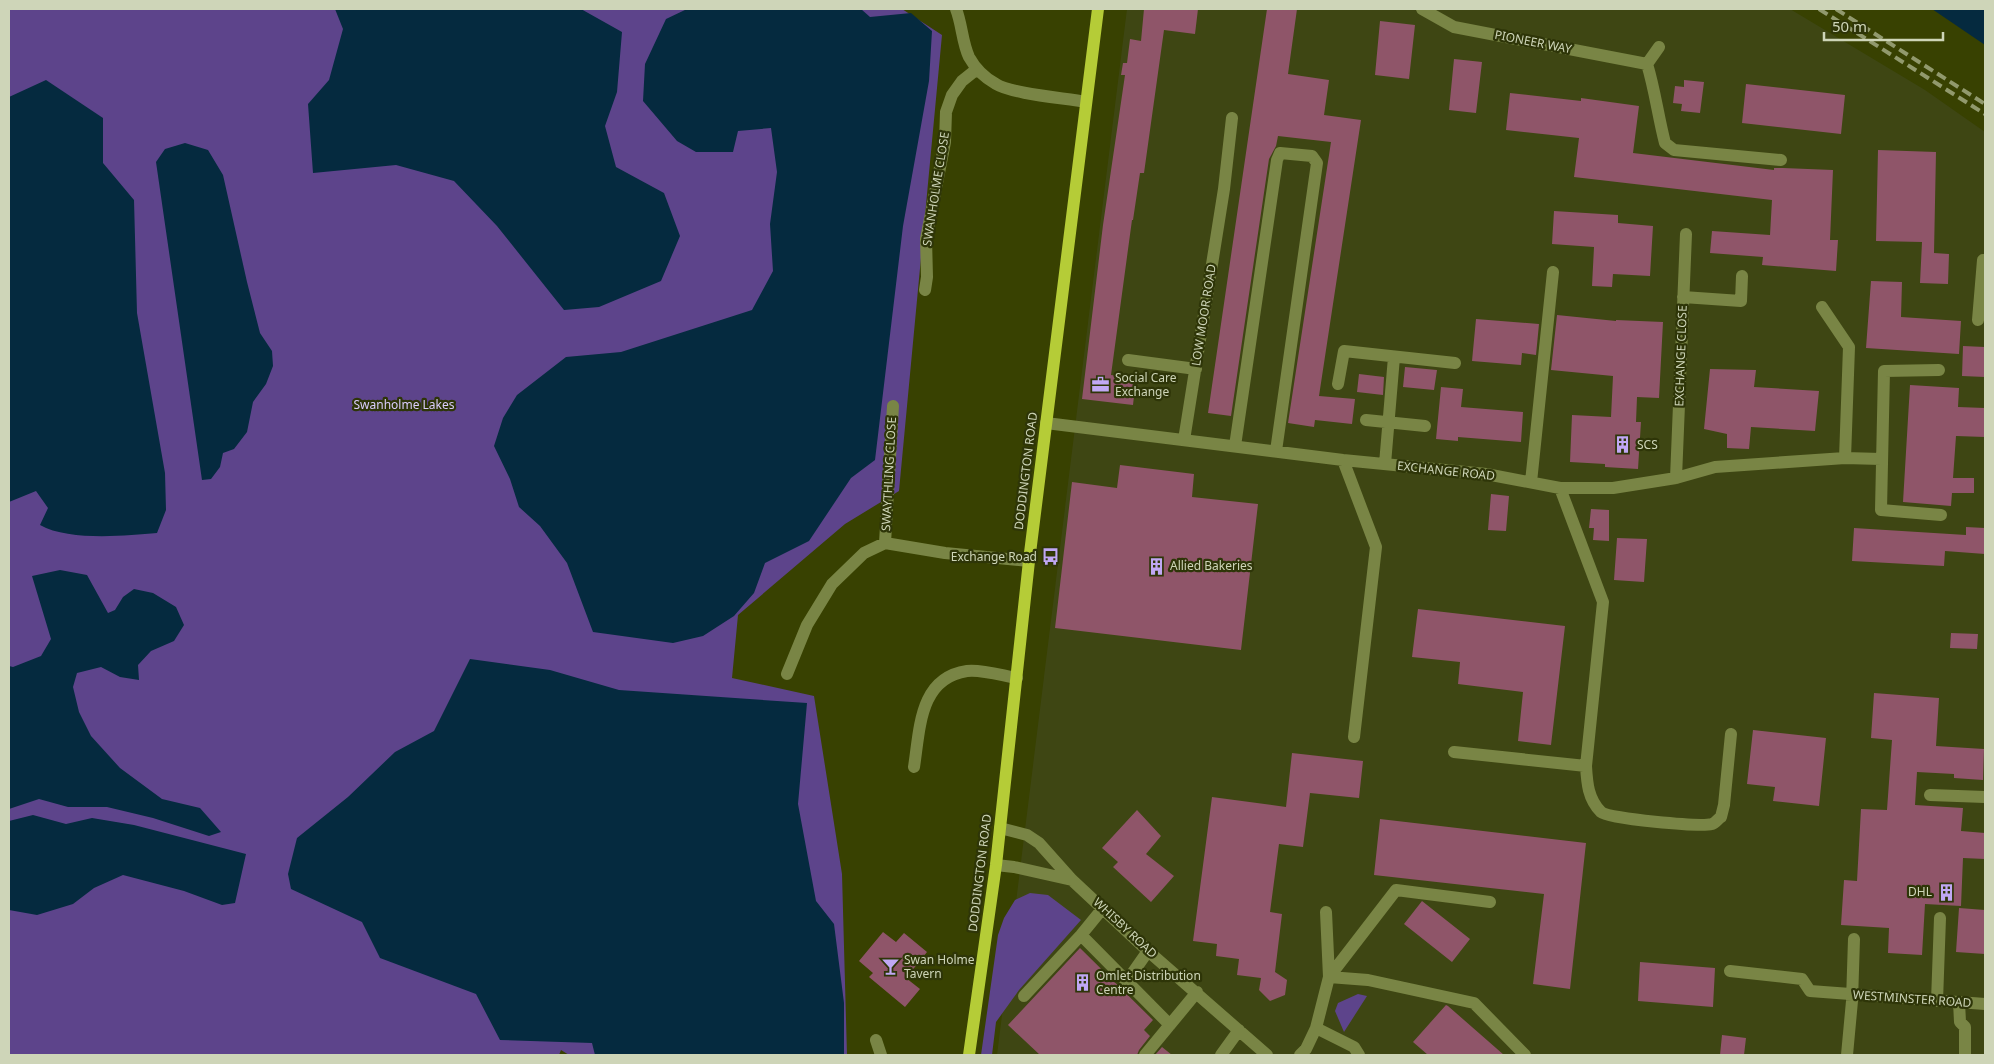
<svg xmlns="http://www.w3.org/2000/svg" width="1994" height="1064" font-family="'Noto Sans',sans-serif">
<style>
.built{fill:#3e4613}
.green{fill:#5d448b}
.water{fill:#052a3f}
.building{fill:#8f5569}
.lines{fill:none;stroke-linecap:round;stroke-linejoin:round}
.minor{stroke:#798545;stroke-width:12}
.major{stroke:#b5cc37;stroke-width:12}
.rail{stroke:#91996d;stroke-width:4;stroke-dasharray:10 5;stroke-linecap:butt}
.labels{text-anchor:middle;stroke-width:4.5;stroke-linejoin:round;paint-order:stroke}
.street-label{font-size:12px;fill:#ced5b8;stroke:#2e3508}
.poi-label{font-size:12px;fill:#ced5b8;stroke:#2e3508;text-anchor:start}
.park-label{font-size:12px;fill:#daccfc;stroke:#2e3508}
</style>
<rect width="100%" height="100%" fill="#384101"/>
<path class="built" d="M1127 9H1790L1925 90 1985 132V1055H997Z"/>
<path class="green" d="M9 9H902L942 35 899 491 845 524 738 615 732 678 814 696 842 874 847 1055H569L561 1050 559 1055H9Z
M1030 893 1048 895 1081 920 1019 990 996 1022 992 1055H981L998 935 1004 918 1015 900Z
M1358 994 1367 996 1344 1032 1335 1011 1338 1003Z"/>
<path class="water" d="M335 9H581L622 32 617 92 605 126 616 167 664 193 680 236 661 281 599 307 564 310 497 226 454 181 396 165 313 173 308 104 329 80 343 29Z
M687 9H861L870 17 911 13 932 31 929 81 903 226 875 460 851 478 809 541 765 563 754 593 734 616 703 636 673 643 593 632 567 563 540 526 519 507 510 479 494 446 503 418 517 395 566 357 621 352 752 310 773 271 770 224 777 172 771 128 738 131 733 152H696L677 141 643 101 645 64 666 19Z
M1932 9H1985V45Z
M46 80 103 118V163L134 200 137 313 165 473 166 510 157 533C124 536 68 541 40 525L48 508 36 491 9 502V97Z
M185 143 208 150 223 175 247 282 260 333 272 351 273 366 266 384 253 402 247 432 234 449 223 453 220 467 211 479 202 480 156 162 165 149Z
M60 570 87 575 108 613 115 610 123 597 134 589 153 593 176 607 184 625 174 641 151 651 138 665 139 680 120 677 101 667 77 673 73 687 79 712 91 736 120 768 162 799 200 808 221 832 209 836 153 818 107 807H68L39 799 9 809V666L13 667 41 656 51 639 32 576Z
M470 659 550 670 619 690 807 703 798 804 816 901 834 924 844 1003V1055H595L592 1043 500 1040 476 994 380 958 362 922 291 889 288 874 297 838 348 797 395 752 434 731Z
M33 815 66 824 92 818 134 825 246 854 235 903 222 905 184 891 123 875 94 888 73 904 37 915 9 910V821Z"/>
<path class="building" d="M1144 9H1198L1195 34 1164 30 1144 173H1140L1133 220H1132L1111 375 1136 378 1133 405 1082 399 1103 225 1125 75H1121L1123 63H1127L1130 39 1141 41Z
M1267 9H1297L1288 74 1329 80 1324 115 1361 120 1319 396 1355 399 1352 424 1315 420 1314 427 1288 423 1331 142 1278 136 1276 146 1269 159 1231 416 1208 413Z
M1380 21 1415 25 1409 79 1375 75Z
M1454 59 1482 62 1476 113 1449 110Z
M1684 80 1704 82 1700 113 1681 111 1682 104 1673 103 1675 86 1684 87Z
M1746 84 1845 95 1841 134 1742 123Z
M1510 93 1581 101V98L1639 106 1633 153 1774 170V168H1783L1833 170 1830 240H1838L1836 271 1762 265 1763 257 1710 253 1712 231 1770 235 1772 200 1574 177 1579 138 1506 130Z
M1878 150 1936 152 1934 253 1949 254 1948 284 1920 283 1922 242 1876 241Z
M1554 211 1618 215V223L1653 226 1650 276 1613 274 1612 287 1592 286 1594 247 1552 244Z
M1871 281 1902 282 1901 317 1961 321 1959 354 1866 348Z
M1557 315 1616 321V320L1663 322 1659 398 1637 397 1636 422H1641L1638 469 1605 467V464L1570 462 1572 415 1611 417 1613 376 1551 370Z
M1476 319 1539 324 1536 355 1522 353 1521 365 1472 361Z
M1963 346 1985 347V377L1962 376Z
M1405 367 1437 370 1434 390 1403 387Z
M1710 369 1756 370 1754 387 1819 391 1815 431 1751 427 1749 449 1727 448V434L1704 429Z
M1359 374 1384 377 1383 395 1357 392Z
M1910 385 1959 388 1958 407 1985 408V437L1956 436 1953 478H1974V493H1952L1951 506 1903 502Z
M1441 387 1463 389 1461 407 1523 412 1521 442 1458 437V441L1436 439Z
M1120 465 1194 474 1192 497 1258 504 1241 650 1055 628 1072 482 1117 488Z
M1491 494 1509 496 1506 531 1488 530Z
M1591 509 1609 510V541L1593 540 1594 528H1589Z
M1966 527 1985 528V554L1945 551 1944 566 1852 561 1854 528 1966 535Z
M1617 538 1647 539 1644 582 1614 580Z
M1418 609 1565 626 1551 745 1518 741 1523 692 1458 684 1460 662 1412 657Z
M1951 633 1978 634 1977 649 1950 648Z
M1874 693 1939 698 1936 746 1984 749 1983 780 1954 778V774L1917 772 1915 805 1963 808 1961 831 1985 833V859L1963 858 1961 906 1925 904 1922 955 1888 953 1889 928 1841 925 1844 880 1857 881 1861 809 1887 810 1892 740 1871 738Z
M1753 730 1826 738 1819 806 1773 801 1775 787 1747 784Z
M1292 753 1363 761 1359 798 1310 793 1303 847 1279 844 1270 912 1282 914 1275 972 1287 980 1285 995 1270 1001 1259 990 1261 978 1237 975 1239 959 1216 956 1217 944 1193 941 1212 797 1286 807Z
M1137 810 1161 836 1146 854 1174 876 1151 902 1113 867 1118 862 1102 848Z
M1380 819 1586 843 1570 989 1533 984 1544 894 1374 875Z
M1422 901 1470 939 1452 962 1404 924Z
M1959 908 1985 910V954L1956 952Z
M883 932 896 942 904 933 927 952 906 978 920 989 905 1007 869 977 873 973 859 961Z
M1080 948 1153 1020 1144 1030 1150 1036 1139 1050 1137 1055H1040L1008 1025Z
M1640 962 1715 968 1713 1007 1638 1001Z
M1446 1005 1448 1006 1504 1055H1428L1413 1042Z
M1722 1035 1746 1038 1744 1055H1720Z
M1162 1047 1172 1055H1155Z"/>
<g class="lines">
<path class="minor" d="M956 9C962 24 962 42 969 57 975 68 985 78 996 84 1012 94 1065 98 1086 102
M1422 9 1454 27 1647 64
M1659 47 1647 64C1655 90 1658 116 1665 143L1674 150 1781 160
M925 290 927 277 926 239 945 142 946 112 952 95 962 81 977 69
M1683 297 1741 301 1742 276
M1822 307 1849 347 1845 458
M1978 320 1983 260
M1128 360 1196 369
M1939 370 1884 371 1881 510 1941 515
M1338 384 1344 351 1455 363
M1366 420 1425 426
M1046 423 1343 460 1486 474 1560 488H1613L1676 478 1715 467 1845 458 1881 459
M1184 440 1224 189 1232 118
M1235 446 1277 160 1280 153 1312 156 1317 163 1276 451
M1343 460 1376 547 1354 737
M1385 464 1394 357
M1676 478 1686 234
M1531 482 1553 272
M1560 488 1603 602 1586 766C1587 783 1588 799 1601 812 1609 819 1700 827 1712 824 1715 823 1718 819 1721 817L1724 805 1731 734
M885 543 893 406
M787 674 807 625 832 584 864 553 885 543 945 553 1029 561
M1454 752 1586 766
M914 767C920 729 919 678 967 671 981 669 1004 676 1017 678
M1930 795 1985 797
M1000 828 1027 835 1039 843 1072 880 1148 951 1267 1055
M996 865 1014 867 1072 880
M1081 935 1170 1025
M1730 971 1802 979 1810 991 1985 1004
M1329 977 1368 980 1474 1003 1525 1055
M1329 977 1396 890 1490 902
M1127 981 1148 951
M1024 996 1081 935 1103 908
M1937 1001 1940 918
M1959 1002 1960 1022 1965 1027V1055
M1316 1028 1354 1047 1359 1055
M876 1040 881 1055
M1145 1055 1197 992
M1221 1055 1239 1030
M1300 1055 1306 1049 1316 1028 1329 977 1326 912
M1847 1055 1852 1001 1854 939"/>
<path class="major" d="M969 1055 996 865 1029 561 1098 9"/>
<path class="rail" d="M1819 9 1985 114
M1836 9 1985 104"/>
</g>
<defs>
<symbol id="office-bare" viewBox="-9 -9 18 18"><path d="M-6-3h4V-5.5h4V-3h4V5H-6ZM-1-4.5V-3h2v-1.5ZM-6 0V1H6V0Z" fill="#c0a8f4" stroke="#2e3508" stroke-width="2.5" paint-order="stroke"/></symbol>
<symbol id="building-bare" viewBox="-9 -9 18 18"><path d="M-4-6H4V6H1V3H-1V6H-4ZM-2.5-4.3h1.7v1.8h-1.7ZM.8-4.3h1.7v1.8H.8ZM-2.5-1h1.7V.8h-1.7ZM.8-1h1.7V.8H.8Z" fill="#c0a8f4" stroke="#2e3508" stroke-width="2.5" paint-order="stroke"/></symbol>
<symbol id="bus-bare" viewBox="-9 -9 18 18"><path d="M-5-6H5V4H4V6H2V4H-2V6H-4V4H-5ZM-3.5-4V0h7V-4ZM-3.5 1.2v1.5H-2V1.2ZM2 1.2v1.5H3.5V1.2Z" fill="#c0a8f4" stroke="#2e3508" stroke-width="2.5" paint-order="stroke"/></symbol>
<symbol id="bar-bare" viewBox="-9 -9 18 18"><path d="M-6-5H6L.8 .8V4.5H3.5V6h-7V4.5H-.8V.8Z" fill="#c0a8f4" stroke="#2e3508" stroke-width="2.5" paint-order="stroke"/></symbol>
</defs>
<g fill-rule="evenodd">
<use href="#office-bare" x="1088" y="372" width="25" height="25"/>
<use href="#building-bare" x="1610" y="432" width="25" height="25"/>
<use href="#bus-bare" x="1038" y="544" width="25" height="25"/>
<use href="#building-bare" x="1144" y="554" width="25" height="25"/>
<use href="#building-bare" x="1934" y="880" width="25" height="25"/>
<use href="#bar-bare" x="878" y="954" width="25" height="25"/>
<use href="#building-bare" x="1070" y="970" width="25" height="25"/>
</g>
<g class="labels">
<g class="street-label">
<text transform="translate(1533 42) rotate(11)" y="4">PIONEER WAY</text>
<text transform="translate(936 189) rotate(-81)" y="4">SWANHOLME CLOSE</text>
<text transform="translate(1204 315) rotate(-81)" y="4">LOW MOOR ROAD</text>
<text transform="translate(1681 356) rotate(-88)" y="4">EXCHANGE CLOSE</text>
<text transform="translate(1026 471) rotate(-83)" y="4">DODDINGTON ROAD</text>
<text transform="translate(1446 471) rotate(6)" y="4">EXCHANGE ROAD</text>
<text transform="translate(889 474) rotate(-87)" y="4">SWAYTHLING CLOSE</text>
<text transform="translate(980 873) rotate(-83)" y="4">DODDINGTON ROAD</text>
<text transform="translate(1125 928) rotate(43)" y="4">WHISBY ROAD</text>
<text transform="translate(1912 999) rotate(4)" y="4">WESTMINSTER ROAD</text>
</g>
<g class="poi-label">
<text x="1115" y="382">Social Care<tspan x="1115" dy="14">Exchange</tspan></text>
<text x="1637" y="449">SCS</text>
<text x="1037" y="561" text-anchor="end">Exchange Road</text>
<text x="1170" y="570">Allied Bakeries</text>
<text x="1932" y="896" text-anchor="end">DHL</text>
<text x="904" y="964">Swan Holme<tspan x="904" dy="14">Tavern</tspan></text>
<text x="1096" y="980">Omlet Distribution<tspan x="1096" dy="14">Centre</tspan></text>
</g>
<g class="park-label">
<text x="404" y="409">Swanholme Lakes</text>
</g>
</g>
<rect width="1994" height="1064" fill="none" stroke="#ced5b8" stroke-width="20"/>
<path d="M1824 32v8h119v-8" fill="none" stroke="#ced5b8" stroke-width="2.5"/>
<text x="1832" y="32" font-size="15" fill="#ced5b8" stroke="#2e3508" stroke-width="4" paint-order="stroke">50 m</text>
</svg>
